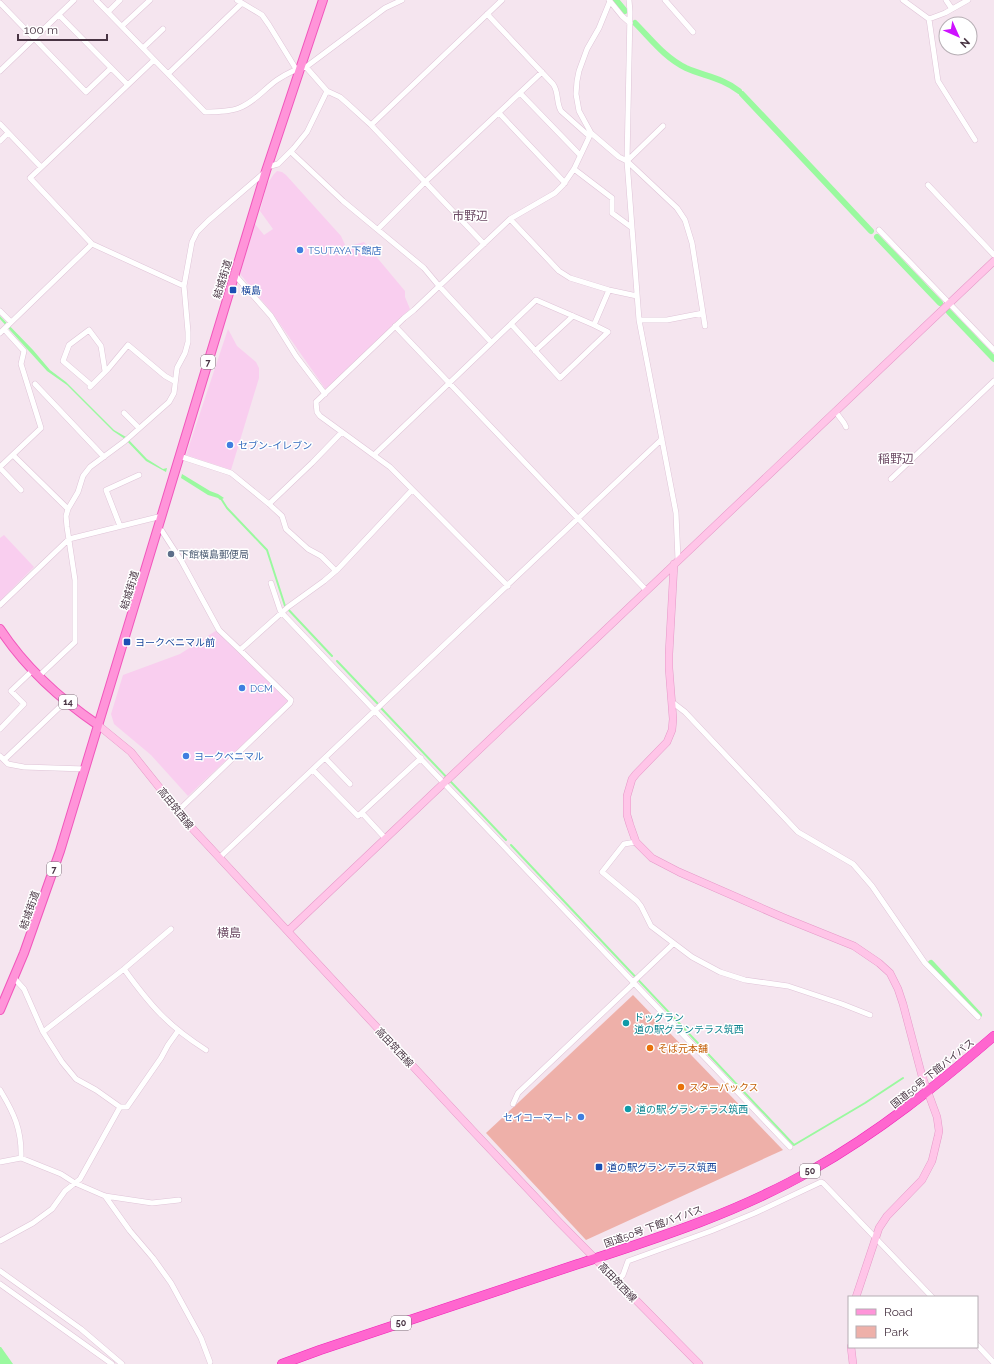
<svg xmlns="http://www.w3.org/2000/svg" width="994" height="1364" font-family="Raleway,'Noto Sans JP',sans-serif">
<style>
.commercial{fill:#f9ceef}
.green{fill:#eeb0a9}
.water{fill:#9af99f}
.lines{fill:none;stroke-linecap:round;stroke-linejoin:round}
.stream{stroke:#9af99f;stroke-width:2}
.canal{stroke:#9af99f;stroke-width:6}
.street-casing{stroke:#dfc4d7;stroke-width:6}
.secondary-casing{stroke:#e698c8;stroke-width:8}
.primary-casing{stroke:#f157bc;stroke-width:10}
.highway-casing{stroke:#ef25b7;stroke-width:10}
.street{stroke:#fff;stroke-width:5}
.secondary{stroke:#ffc5e8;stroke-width:7}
.primary{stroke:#ff94d9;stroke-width:8}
.highway{stroke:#ff66cf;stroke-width:9}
.shop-dot{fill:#3f7fe0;stroke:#fff;stroke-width:1.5}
.transit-dot{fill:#1a4fb4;stroke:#fff;stroke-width:1.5}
.service-dot{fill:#5c6f8a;stroke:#fff;stroke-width:1.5}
.culture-dot{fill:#0f9aa8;stroke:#fff;stroke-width:1.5}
.food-dot{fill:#e8710a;stroke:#fff;stroke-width:1.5}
.labels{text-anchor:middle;stroke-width:3;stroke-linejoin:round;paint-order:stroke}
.shield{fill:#fff;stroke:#7f717b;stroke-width:1}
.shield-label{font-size:9px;font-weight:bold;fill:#483443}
.shop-label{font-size:10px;fill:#366cbe;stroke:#fff;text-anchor:start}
.street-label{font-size:10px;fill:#483443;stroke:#fff}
.transit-label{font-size:10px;fill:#164399;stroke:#fff;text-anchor:start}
.service-label{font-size:10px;fill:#4e5e75;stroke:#fff;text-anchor:start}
.culture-label{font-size:10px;fill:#0d838f;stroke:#fff;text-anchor:start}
.food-label{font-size:10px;fill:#c56008;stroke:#fff;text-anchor:start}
.quarter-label{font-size:12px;fill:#6c4a64;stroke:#fff}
</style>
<rect width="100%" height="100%" fill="#f5e5ef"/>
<path class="commercial" d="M277 171 282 172 286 175 341 236 346 247 364 242 405 291V297L410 309 326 390 273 314 240 274 255 224 264 235 273 229 260 211 267 184 274 174Z
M228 329 237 346 256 362 259 368V378L231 470 186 455Z
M4 535 34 567 0 601V538Z
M217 630 289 701 188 796 151 755 114 724 111 714 123 675 180 654Z"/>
<path class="green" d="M633 995 783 1150 586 1240 486 1133Z"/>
<path class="water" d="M0 316 33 350 50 370 66 382 114 430 126 437 147 459 163 469 167 468 166 472 146 461 125 439 113 431 67 385 47 371 0 319Z
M182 474 210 491 218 494 224 498 220 500 218 498 208 495 181 478Z
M0 1347H1L13 1364H0Z"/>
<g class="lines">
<path class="stream" d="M220 497 227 508 267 550 285 606 332 656
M337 661 378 704
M381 708 506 840
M511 845 794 1145 865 1103 903 1078"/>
<path class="canal" d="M616 0 625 11
M635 23C651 39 665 58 686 68 704 76 723 78 739 91
M742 94 871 231
M877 237 940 303
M949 312 994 359
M931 963 979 1015"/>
<defs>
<path id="street" d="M96 0 205 112C216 112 229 112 239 108 255 102 264 89 277 80 286 74 295 69 306 67L385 8 402 0
M237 0 262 15 269 25 296 69
M609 0 622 16 630 23
M629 0 630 12 627 161 639 320 676 513 678 560
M665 0 693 32
M903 0 929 19
M946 0 952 9
M610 1 599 28 587 49 579 71 577 81 576 94 579 111 591 133 619 157 627 161 677 208 685 220 692 243 705 326
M0 3 86 92 111 68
M108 12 120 0
M487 14 553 84C559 92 556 103 561 111L589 136
M59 15 127 84
M929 19 938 81 975 140
M929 19 945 13 968 0
M122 26 150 0
M143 48 163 29
M154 60 30 178 92 244 184 286
M306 67 327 91 340 97 348 104 371 125 484 244
M0 71 74 0
M168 74 242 3
M520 93 580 155
M499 113 565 183
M0 124 41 167
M371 125 502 0
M0 141 8 133
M291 152 343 201 424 268 439 286 491 342
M627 161 663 126
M267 167 278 164 294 148 307 132 327 91
M574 169 612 198V213L631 227
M928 185 994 255
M510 219 559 271 570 278 609 290 637 296
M378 229 425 182 542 72
M879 230 994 350
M234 274 271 316 296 356 325 394
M0 311 11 322
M639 320H667L703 313
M511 324 560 378 608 332 594 325
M395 326 647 591
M0 333 92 244
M535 351 573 316
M35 384 104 457
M91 385 63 361 69 345 89 330 101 346 105 371
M90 387 108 369 128 345 165 376 174 381
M835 411 844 423 846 427
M124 413 139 428
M13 455 68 509
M374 455 536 300 594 325 609 290
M179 456 231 473 269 504 312 463 342 432
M0 467 41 428 21 364 24 351 4 329
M0 468 21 490
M891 479 994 381
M269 504 282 516 286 529 308 549 321 556 336 571
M120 526 106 490 139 475
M158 529 162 531 182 562 219 630 240 650 288 607 324 581 338 569 412 490
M271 583 280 610 282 613 790 1147
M508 586 390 467 320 416 317 412 316 402 404 318 414 310 510 219 555 193 563 185 574 169 591 133
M0 605 69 539 162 516
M39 676 75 642V580L67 527 66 516 68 509 78 492 83 476 90 467 125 441 169 402 174 393 177 368 185 353 188 342V332L184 286 192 242 197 232 208 221 265 172
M672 702 685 712 798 832 853 864 872 886 925 963 978 1017
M0 729 24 704 11 691 33 670
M0 756 8 764 24 767 85 769
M325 758 350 784
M4 760 66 701
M313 770 358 816 421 758
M178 811 290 703 291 700 240 650
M362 813 385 838
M636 842 624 844 602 872 637 901 641 906 651 926 692 957 720 972 745 980 788 986 842 1004 870 1015
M219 858 662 439
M124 969C150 1005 168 1026 206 1050
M14 978 24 989 43 1032 62 1062 76 1079 96 1090 120 1107H127L161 1058 168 1045 178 1031
M633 982 673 944
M43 1032 124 969 171 929
M0 1090C14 1113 22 1130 21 1158
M513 1104 518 1093 634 983
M0 1162 21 1158 61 1174 75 1183 105 1196 152 1203 179 1200
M105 1196 130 1231 153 1258 171 1283 201 1338 210 1362
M0 1241 33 1223 52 1209 65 1191 80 1179 120 1107
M0 1271 81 1329 122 1364
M617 1281 623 1275 628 1261 711 1231 755 1213 821 1182 823 1183 932 1297
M0 1284 112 1364
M977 1345 994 1363"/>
<path id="secondary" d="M674 564 669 654V668L673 719 672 730 667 742 636 774 632 779 627 796V815L630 825 636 842 652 858 679 872 782 917 854 946 879 963 890 973 898 989 903 1004 922 1076 937 1117 939 1131 938 1136 932 1161 922 1180 887 1216 879 1228 856 1297
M98 725 131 752 191 827 474 1132 559 1222 699 1364
M288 931 994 261
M851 1347 853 1364"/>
<path id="primary" d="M0 629C25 667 60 699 98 725
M0 1010 24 953 60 851 266 171 323 0"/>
<path id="highway" d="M282 1364 320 1350C406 1321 492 1293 578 1264 658 1238 739 1212 812 1170 879 1132 936 1086 994 1036"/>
</defs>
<use href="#street" class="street-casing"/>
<use href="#secondary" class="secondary-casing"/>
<use href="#primary" class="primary-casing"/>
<use href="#highway" class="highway-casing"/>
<use href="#street" class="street"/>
<use href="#secondary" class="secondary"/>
<use href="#primary" class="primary"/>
<use href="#highway" class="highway"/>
</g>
<g class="shop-dot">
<circle cx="300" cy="250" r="4"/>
<circle cx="230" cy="445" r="4"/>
<circle cx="242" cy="688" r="4"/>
<circle cx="186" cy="756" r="4"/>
<circle cx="581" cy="1117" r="4"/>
</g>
<g class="transit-dot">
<rect x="229" y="286" width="8" height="8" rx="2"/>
<rect x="123" y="638" width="8" height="8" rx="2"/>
<rect x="595" y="1163" width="8" height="8" rx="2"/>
</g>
<circle class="service-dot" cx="171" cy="554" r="4"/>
<g class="culture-dot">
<circle cx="626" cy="1023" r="4"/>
<circle cx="628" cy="1109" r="4"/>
</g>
<g class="food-dot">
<circle cx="650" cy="1048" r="4"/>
<circle cx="681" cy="1087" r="4"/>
</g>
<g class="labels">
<g class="shield">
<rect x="201" y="355" width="14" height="14" rx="3"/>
<rect x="59" y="695" width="18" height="14" rx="3"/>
<rect x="47" y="862" width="14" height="14" rx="3"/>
<rect x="800" y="1164" width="20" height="14" rx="3"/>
<rect x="391" y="1316" width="20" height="14" rx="3"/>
</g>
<g class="shield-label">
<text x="208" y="365">7</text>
<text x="68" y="705">14</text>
<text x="54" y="872">7</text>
<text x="810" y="1174">50</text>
<text x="401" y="1326">50</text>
</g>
<g class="shop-label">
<text x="308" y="254">TSUTAYA下館店</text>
<text x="238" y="449">セブン-イレブン</text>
<text x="250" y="692">DCM</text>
<text x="194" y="760">ヨークベニマル</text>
<text x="573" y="1121" text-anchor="end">セイコーマート</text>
</g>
<g class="street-label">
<text transform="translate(222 279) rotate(-73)" y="4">結城街道</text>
<text transform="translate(129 590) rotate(-73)" y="4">結城街道</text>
<text transform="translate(176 808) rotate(51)" y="4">高田筑西線</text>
<text transform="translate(29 910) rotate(-71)" y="4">結城街道</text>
<text transform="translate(395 1047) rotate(47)" y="4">高田筑西線</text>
<text transform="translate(932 1073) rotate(-39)" y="4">国道50号 下館バイパス</text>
<text transform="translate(653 1226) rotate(-20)" y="4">国道50号 下館バイパス</text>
<text transform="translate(618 1282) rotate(46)" y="4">高田筑西線</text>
</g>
<g class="transit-label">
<text x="241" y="294">横島</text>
<text x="135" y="646">ヨークベニマル前</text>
<text x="607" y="1171">道の駅グランテラス筑西</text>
</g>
<g class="service-label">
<text x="179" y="558">下館横島郵便局</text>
</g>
<g class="culture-label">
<text x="634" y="1021">ドッグラン<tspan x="634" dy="12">道の駅グランテラス筑西</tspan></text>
<text x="636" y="1113">道の駅 グランテラス筑西</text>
</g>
<g class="food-label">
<text x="658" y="1052">そば元本舗</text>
<text x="689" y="1091">スターバックス</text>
</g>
<g class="quarter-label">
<text x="470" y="220">市野辺</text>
<text x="896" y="463">稲野辺</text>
<text x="229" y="937">横島</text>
</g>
</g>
<rect x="848" y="1296" width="130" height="52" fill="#ffffff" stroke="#b6aeb4"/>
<rect x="856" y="1309" width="20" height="6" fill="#ff94d9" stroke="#b6aeb4"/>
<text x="884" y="1316" font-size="12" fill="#483443">Road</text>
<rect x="856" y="1326" width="20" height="12" fill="#eeb0a9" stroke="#b6aeb4"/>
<text x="884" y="1336" font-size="12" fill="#483443">Park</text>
<g transform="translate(958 36) rotate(135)"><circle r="19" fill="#ffffff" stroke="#b6aeb4"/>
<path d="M0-3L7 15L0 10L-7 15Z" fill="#ce12ff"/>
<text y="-6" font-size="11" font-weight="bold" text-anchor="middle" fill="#483443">N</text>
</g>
<path d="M18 34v6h89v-6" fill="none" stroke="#483443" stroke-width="2"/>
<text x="24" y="34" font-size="12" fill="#483443" stroke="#ffffff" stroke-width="3" paint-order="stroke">100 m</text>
</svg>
